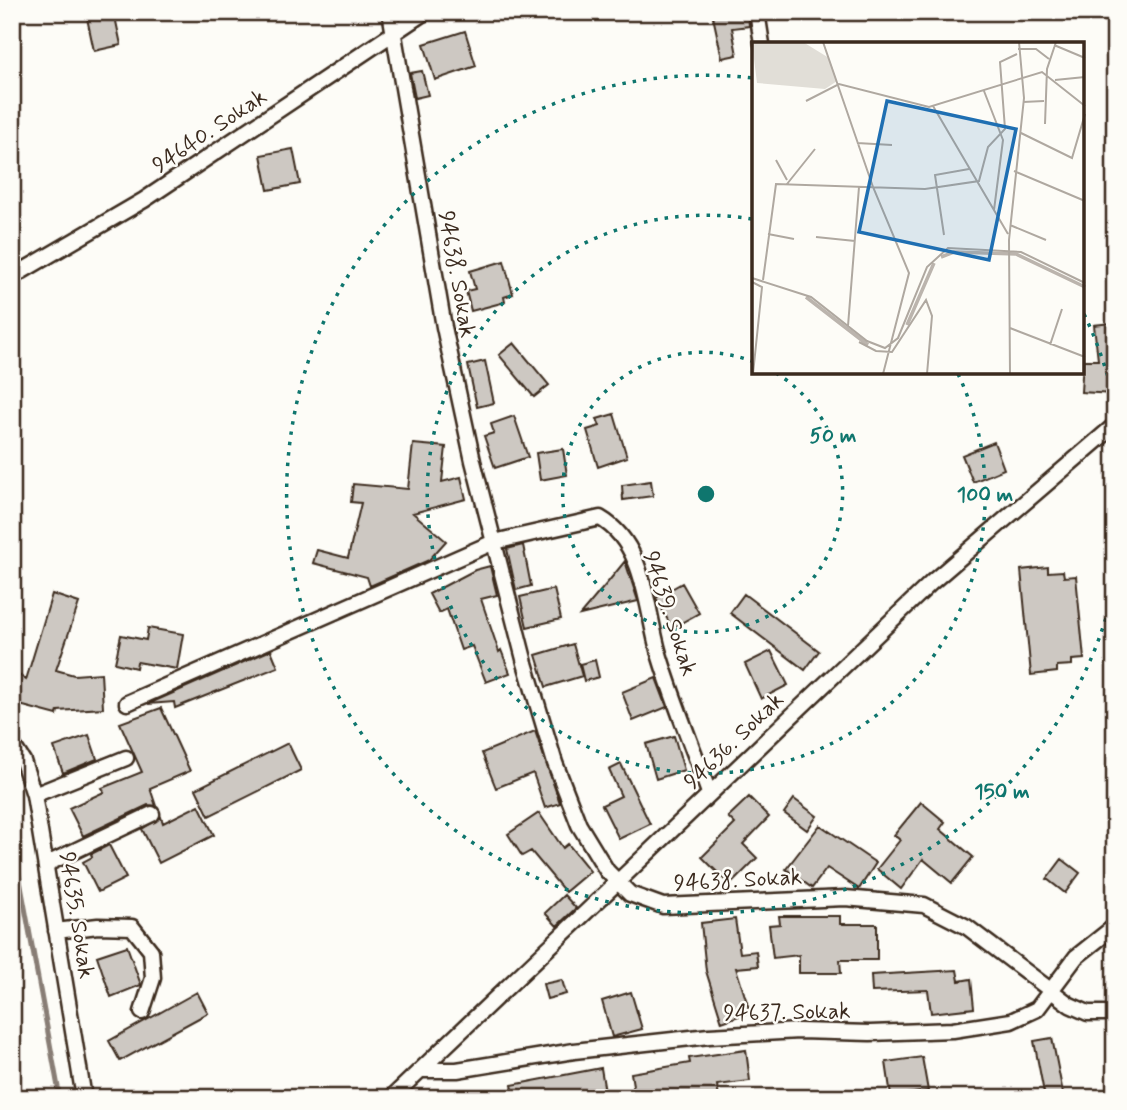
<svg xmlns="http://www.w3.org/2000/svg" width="1127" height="1110" font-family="Mynerve,sans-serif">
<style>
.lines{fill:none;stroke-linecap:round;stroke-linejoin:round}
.stream{stroke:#887d74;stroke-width:5}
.building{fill:#cdc8c2;stroke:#3b2a1e;stroke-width:2}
.minor-casing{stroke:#3b2a1e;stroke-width:19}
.minor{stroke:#fdfcf7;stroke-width:14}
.ring{fill:none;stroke:#0f766e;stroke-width:3.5;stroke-dasharray:3.5 7}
.labels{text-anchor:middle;stroke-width:5;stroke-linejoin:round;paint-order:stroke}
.street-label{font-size:23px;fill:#3b2a1e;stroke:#fdfcf7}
.inset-river{fill:none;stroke:#bbb4ad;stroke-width:3.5}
.inset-road{fill:none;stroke:#afa8a0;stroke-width:2}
.view{fill:#1f6fb2;fill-opacity:0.15;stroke:#1f6fb2;stroke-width:3.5}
.inset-edge{fill:none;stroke:#3b2a1e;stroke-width:3.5}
.centre{fill:#0f766e;stroke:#fdfcf7;stroke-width:3.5}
.ring-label{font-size:21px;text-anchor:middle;font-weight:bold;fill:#0f766e;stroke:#fdfcf7;stroke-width:5;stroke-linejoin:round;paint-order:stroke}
</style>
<rect width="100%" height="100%" fill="#fdfcf7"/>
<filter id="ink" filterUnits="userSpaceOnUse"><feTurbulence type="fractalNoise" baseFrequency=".0143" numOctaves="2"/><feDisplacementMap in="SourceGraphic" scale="14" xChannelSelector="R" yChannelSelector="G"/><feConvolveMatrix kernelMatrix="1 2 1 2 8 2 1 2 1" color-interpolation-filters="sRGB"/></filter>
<g filter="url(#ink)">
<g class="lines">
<path class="stream" d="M12 837 60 1098"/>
</g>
<path class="building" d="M114 12 121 45 94 51 87 18Z
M712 12H748L749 26 732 28 737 55 722 58Z
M465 31 476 66 435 80 424 44Z
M422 71 428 95 415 98 410 73Z
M293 149 300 184 268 190 261 155Z
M504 261 513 294 504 297 505 302 471 311 466 291 475 289 470 271Z
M1111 323 1113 394 1081 392 1083 360H1098L1094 325Z
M514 343 549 385 534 397 499 355Z
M485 361 494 403 477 407 468 365Z
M614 414 627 457 598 467 587 430 600 426 597 419Z
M514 416 528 457 495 468 484 436 494 433 491 424Z
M994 442 1004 469 973 482 962 455Z
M413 444 446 447 442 482 461 477 466 499 413 513 446 541 429 560 370 586 367 577 313 563 317 550 348 558 361 503 351 502 353 484 408 489Z
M563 449 567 475 540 480 536 453Z
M651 481 653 496 623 500 622 485Z
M523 545 531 586 516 590 507 549Z
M625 561 638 601 580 615 608 582Z
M490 566 497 595 481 599 499 652 501 650 510 673 486 682 472 646 461 650 447 609 439 613 429 594 475 570Z
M1048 567V572L1063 571 1064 577 1076 576 1084 659 1072 660V665L1057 666V672L1031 675 1021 570Z
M682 583 699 613 672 628 656 598Z
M554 589 561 619 527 627 520 597Z
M52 594 79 603 56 670 74 675 101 673 103 708 58 711 57 715 12 703V670L26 680Z
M744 594 819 651 805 670 730 613Z
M148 628 183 634 177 669 137 662 136 668 115 663 121 635 146 640Z
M573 644 582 676 546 687 536 655Z
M271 650 278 667 175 708 174 702 148 704Z
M771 651 788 685 761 699 745 664Z
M595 660 599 677 584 681 580 664Z
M656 678 667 707 633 721 622 692Z
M161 708 190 771 150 788 156 806 148 805 83 836 69 808 104 792 102 788 142 772 120 723Z
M535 731 560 803 545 808 533 773 496 788 482 753Z
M89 735 97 759 63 773 54 747Z
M674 736 684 770 656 779 646 744Z
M288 743 301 770 209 816 196 789Z
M621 764 650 824 619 839 602 805 621 796 609 770Z
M749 797 769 817 743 844 757 858 730 885 702 857 735 824 728 817Z
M794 799 817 816 807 830 784 813Z
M921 802 945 822 940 829 973 857 952 883 923 859 901 889 877 869 900 840 894 835Z
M199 805 214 835 159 863 142 829 161 817 163 823Z
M539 813 563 848 568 844 590 871 565 892 531 851 522 856 508 834Z
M820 825 876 863 859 889 827 868 812 888 786 869Z
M109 845 126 878 98 892 83 862 92 857 91 854Z
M1062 859 1080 873 1065 893 1047 879Z
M564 895 576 908 557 926 545 913Z
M779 916H840V924H877V960H840L841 973H799V955L773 958 769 925 780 924Z
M735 919 740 953 756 951 758 966 736 968 750 1012 722 1022 706 971 701 923Z
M127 946 141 985 111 997 97 956Z
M957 970 959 981 971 979 974 1008 931 1013 928 990 872 992 871 975Z
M562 980 566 994 547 999 543 984Z
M197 992 208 1013 120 1061 109 1041Z
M631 992 642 1029 612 1037 602 1001Z
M1052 1038 1064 1098H1045L1034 1041Z
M746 1050 750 1081 717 1085 719 1098H635L631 1073 690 1063 689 1058Z
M922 1057 928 1091 891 1096 886 1062Z
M601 1068 606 1098H515L512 1085Z"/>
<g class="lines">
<defs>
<path id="minor" d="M390 12 444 327 473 461 525 663 555 763 579 825 607 871 630 894 663 906 845 898 924 905 967 927 1070 1005 1088 1013H1115
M757 12 762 44
M12 277 144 200 425 12
M127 703 494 542 600 518C647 545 646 613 660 657 674 703 693 748 709 793
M12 744 23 761 34 795 84 1098
M34 795 126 758
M47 864 152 814
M56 931 98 926 132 927 151 951 153 978 142 1012
M421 1070H457L574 1051 709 1036 799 1031 870 1033 953 1030 1011 1021 1037 1009 1076 957 1115 926
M391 1098 932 582 1115 425"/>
</defs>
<use href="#minor" class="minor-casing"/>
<use href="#minor" class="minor"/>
</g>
</g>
<g class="ring">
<path d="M776 373A140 140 0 1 1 754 362"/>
<path d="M958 374A279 279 0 1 1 752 219"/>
<path d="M1114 588A419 419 0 1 1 753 78M1084 314A419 419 0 0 1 1114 400"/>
</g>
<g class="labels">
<g class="street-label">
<text transform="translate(209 130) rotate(-34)" y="8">94640. Sokak</text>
<text transform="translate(458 274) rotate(80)" y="8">94638. Sokak</text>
<text transform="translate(671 613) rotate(72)" y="8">94639. Sokak</text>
<text transform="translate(733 740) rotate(-44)" y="8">94636. Sokak</text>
<text transform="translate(738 879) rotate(-3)" y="8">94638. Sokak</text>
<text transform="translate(78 915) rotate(81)" y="8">94635. Sokak</text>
<text transform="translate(787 1011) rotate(-1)" y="8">94637. Sokak</text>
</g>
</g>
<g transform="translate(752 42)">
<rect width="332" height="332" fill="#fdfcf7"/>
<path d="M51 0 77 16 85 39 73 47 5 41 0 1Z" fill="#e1ded7"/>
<path class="inset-river" d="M189 215 202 210 264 212 333 245M54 255 116 303M155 283 182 221"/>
<path class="inset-road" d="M71 0 121 145 157 231 131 332M302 3 333 16M266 7H284L297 17M303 38 333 35M232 49 251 98 242 168M54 59 87 42 177 65 290 30 333 64M271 60 292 59M181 64 256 192M293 82 295 27 304 0M269 91 320 116 333 72M105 101 140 103M24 118 35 138M262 129 333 159M35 142 63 107M258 183 294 198M16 192 42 197M192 193 183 133 217 127M64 195 103 199M0 236 59 255 115 299 133 306 146 296 175 225 196 206 269 210 333 241M11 238 24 142 173 147 227 139 236 105 253 87 248 20 265 12M0 240 10 245 1 332M96 284 107 145M258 286 333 315M107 300 124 309 140 310 174 258 180 274 175 332M298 303 310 267M258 332 257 198 272 56 267 0"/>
<path class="view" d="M135 59 264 87 237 218 107 190Z"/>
<rect width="332" height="332" class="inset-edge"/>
</g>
<circle cx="706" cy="494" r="10" class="centre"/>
<g class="ring-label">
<text x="833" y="442">50 m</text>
<text x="985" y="501">100 m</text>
<text x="1002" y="798">150 m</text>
</g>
<rect width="1127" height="1110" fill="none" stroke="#fdfcf7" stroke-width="42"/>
<rect x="21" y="21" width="1085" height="1068" fill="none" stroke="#3b2a1e" stroke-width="2.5" filter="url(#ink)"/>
</svg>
